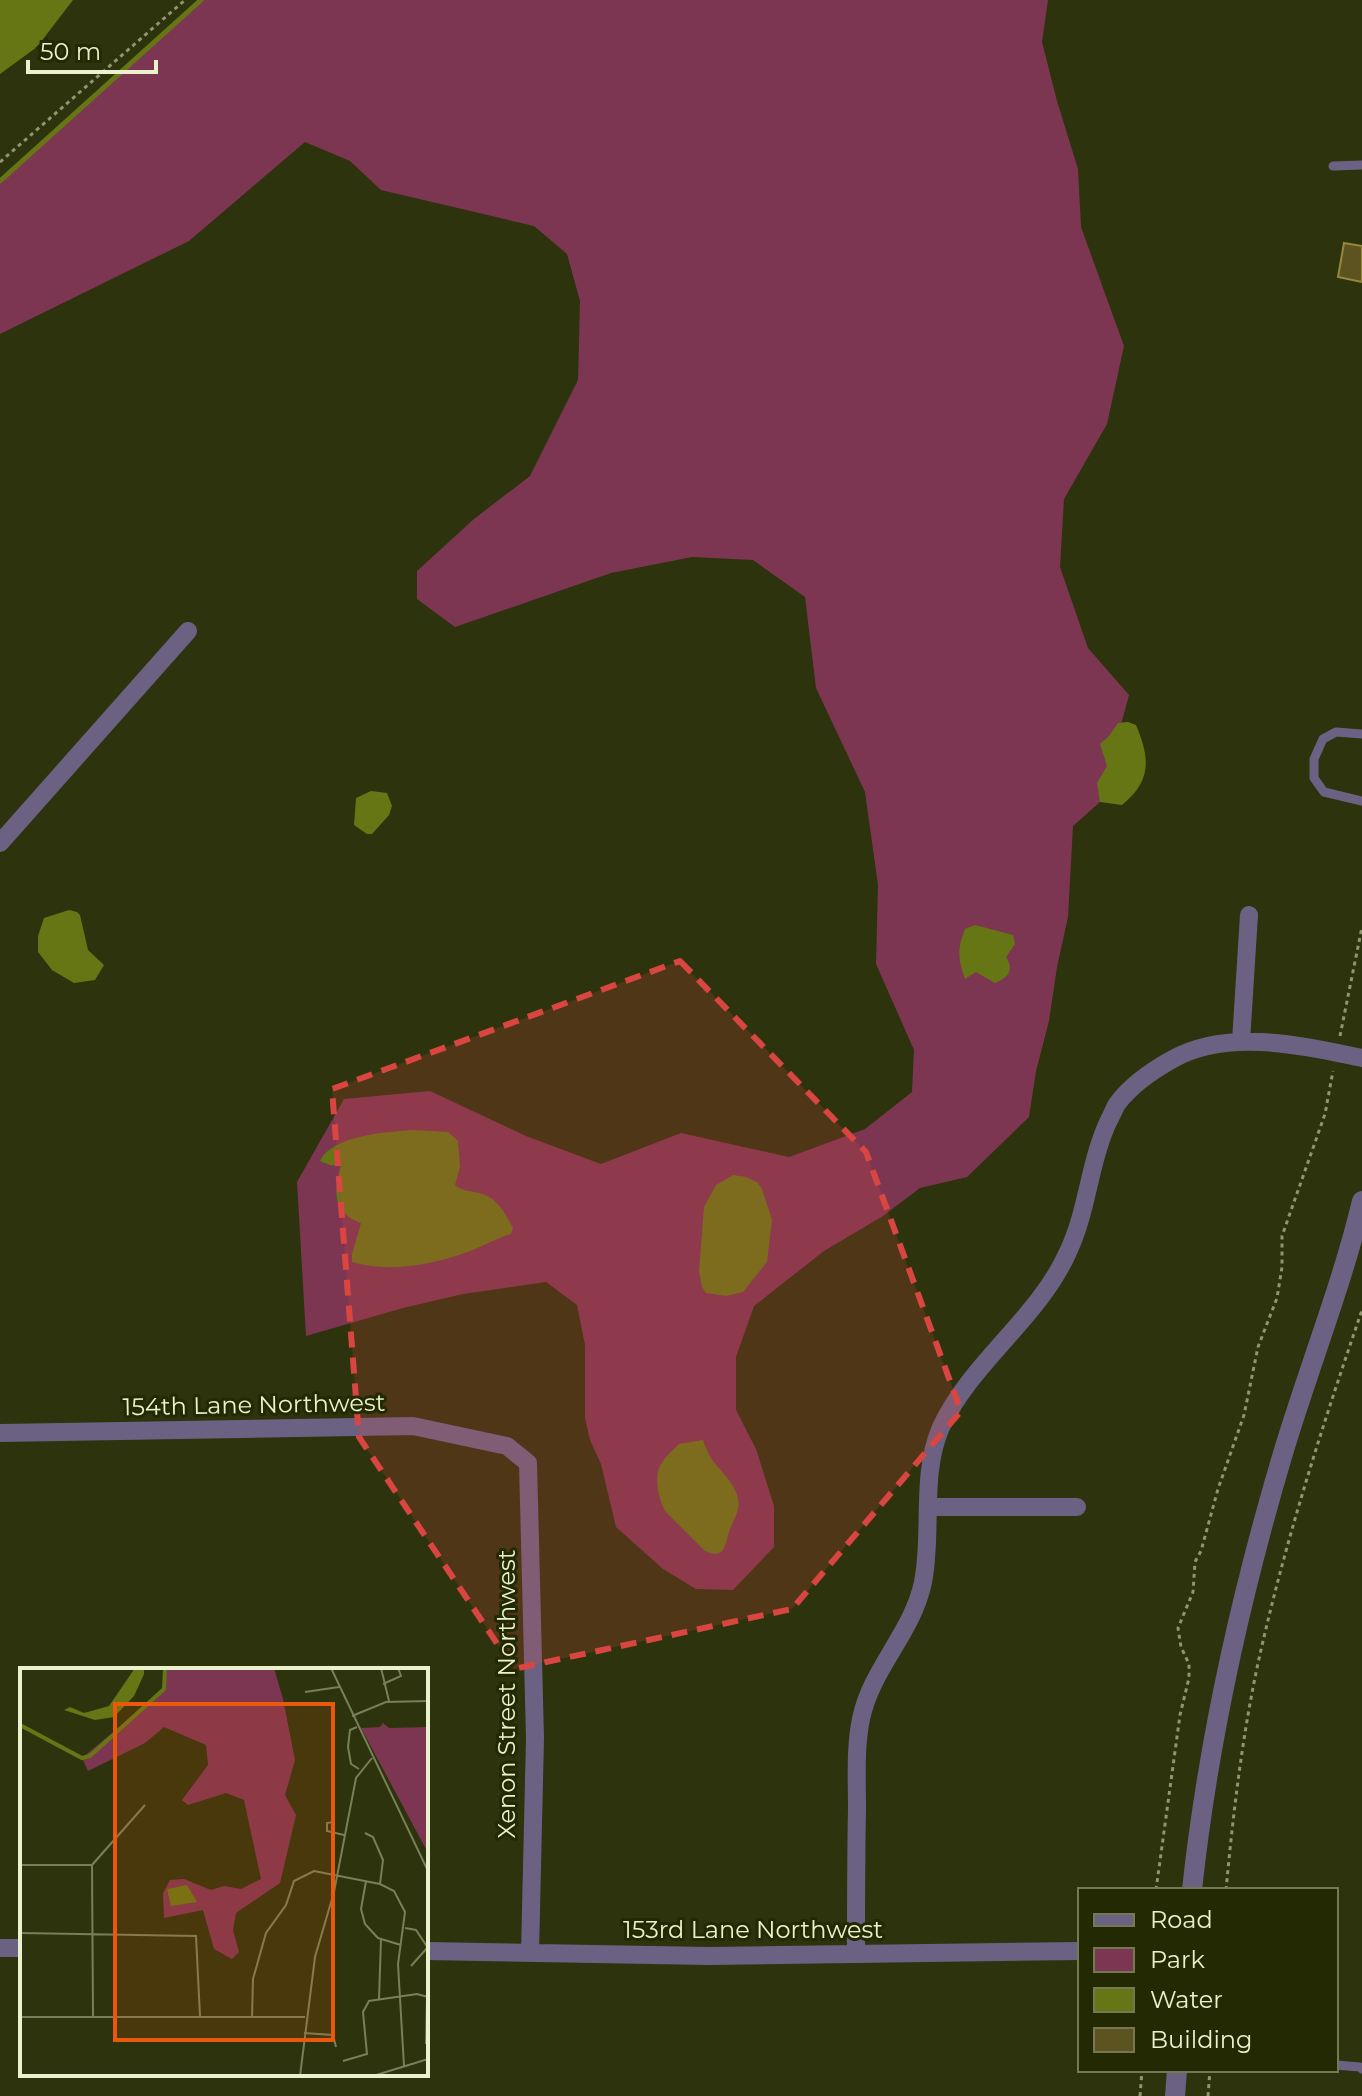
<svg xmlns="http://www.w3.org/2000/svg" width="1362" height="2096" font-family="Montserrat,sans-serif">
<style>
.green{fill:#7d3651}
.water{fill:#677615}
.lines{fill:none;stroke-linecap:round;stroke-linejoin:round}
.stream{stroke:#677615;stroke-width:5}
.building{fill:#5d5321;stroke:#98883b;stroke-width:2}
.path{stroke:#8f9670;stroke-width:3;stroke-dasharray:4 4;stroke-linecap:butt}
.service{stroke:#6b6283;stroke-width:9}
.minor{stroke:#6b6283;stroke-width:18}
.tertiary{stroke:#6b6283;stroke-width:20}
.marked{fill:#d94641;fill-opacity:0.2;stroke:#d94641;stroke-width:6;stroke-dasharray:16 10;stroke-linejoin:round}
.labels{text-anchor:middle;stroke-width:6;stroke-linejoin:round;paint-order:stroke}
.street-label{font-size:24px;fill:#e9f2cc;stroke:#232902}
.inset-river{fill:none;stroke:#677615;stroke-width:4}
.inset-road{fill:none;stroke:#787f59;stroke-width:2}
.view{fill:#e8590c;fill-opacity:0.15;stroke:#e8590c;stroke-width:4}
.inset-edge{fill:none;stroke:#e9f2cc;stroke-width:4}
</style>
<rect width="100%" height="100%" fill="#2d330c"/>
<path class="green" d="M201 0H1048L1042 42 1057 101 1078 169 1081 227 1124 346 1107 424 1064 499 1060 567 1088 648 1129 695 1100 802 1073 826 1068 917 1057 967 1049 1021 1036 1071 1029 1117 967 1177 920 1188 883 1216 824 1251 754 1306 736 1357V1410L756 1449 774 1506V1547L733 1590 696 1589 663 1569 616 1527 601 1464 590 1440 585 1418V1345L577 1305 546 1282 463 1294 403 1308 306 1336 297 1182 344 1099 430 1091 526 1136 601 1164 681 1133 789 1157 865 1129 912 1092 914 1050 876 964 878 885 865 792 816 688 805 597 753 560 692 557 611 573 455 627 417 599V571L474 519 530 476 578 380 580 301 567 254 534 226 381 190 350 161 305 142 189 241 0 334V181Z"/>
<path class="water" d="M0 0H73L37 47 0 74Z
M1128 722 1136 725C1150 758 1152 781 1122 805L1100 802 1097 783 1107 766 1100 744 1109 736 1118 723Z
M371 791 387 793 392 806 389 815 372 834H367L354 825 356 798Z
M69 910 77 912 80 915 88 950 104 965 95 980 74 983 52 970 38 952V936L44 918Z
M975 925 1013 935 1015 944 1006 957C1014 970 1009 977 995 983L976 972 965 979C958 958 957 950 965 929Z
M413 1130 448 1132 458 1141 460 1167 455 1185C462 1191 466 1190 474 1192 496 1195 503 1210 513 1228L511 1234C497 1238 484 1246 470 1251 433 1265 390 1273 352 1262V1254L361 1223C333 1213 333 1192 341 1166L330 1165 320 1161C332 1135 388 1132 413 1130Z
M733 1175 746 1177 757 1182 762 1189 772 1220 767 1262 743 1292 726 1296 706 1293 702 1287 699 1271 704 1207 716 1185Z
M703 1440C705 1446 708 1453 711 1458 719 1470 733 1481 737 1495 742 1510 733 1519 729 1532 725 1546 724 1560 705 1551L665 1511C659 1499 653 1477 661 1464 665 1457 673 1450 679 1444Z"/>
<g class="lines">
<path class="stream" d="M0 181 201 0"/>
</g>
<path class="building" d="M1344 243 1362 246V282L1338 277Z"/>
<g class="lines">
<path class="path" d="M0 162 185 0
M1340 1036 1362 927
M1156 1890 1180 1715 1189 1678V1664L1181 1647 1178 1628 1193 1592 1195 1562 1201 1551 1218 1489 1244 1415 1258 1347 1277 1298 1282 1267V1236L1325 1114 1333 1071
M1226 1890C1234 1805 1244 1720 1264 1637 1290 1526 1325 1418 1362 1310
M1140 2096 1142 2070
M1208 2096 1210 2070"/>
<path class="service" d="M1333 166 1362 165
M1362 734 1336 732 1323 739 1314 759V778L1324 792 1362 801
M1336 2065 1360 2067 1362 2069"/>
<path class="minor" d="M0 843 188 631
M1241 1041 1249 915
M0 1433 413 1426 507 1446 528 1463 535 1738 530 1953
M929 1507H1077
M0 1948H22
M426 1951 709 1956 1080 1951
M856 1954C856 1906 856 1857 857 1809 857 1779 855 1748 861 1719 871 1669 913 1632 923 1582 933 1532 920 1475 941 1427 972 1361 1038 1319 1068 1252 1088 1210 1089 1162 1109 1120 1112 1115 1114 1109 1117 1104 1131 1085 1153 1070 1173 1059 1229 1028 1303 1046 1362 1058"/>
<path class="tertiary" d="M1192 1890C1208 1741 1241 1594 1284 1450 1309 1367 1342 1285 1362 1201
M1175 2096 1177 2070"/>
</g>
<path class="marked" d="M680 961 866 1152 961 1411 792 1609 514 1669 359 1437 332 1089Z"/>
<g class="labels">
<g class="street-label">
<text transform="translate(254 1405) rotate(-1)" y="8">154th Lane Northwest</text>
<text transform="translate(507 1694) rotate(-90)" y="8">Xenon Street Northwest</text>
<text x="753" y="1938">153rd Lane Northwest</text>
</g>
</g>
<g transform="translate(20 1668)">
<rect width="408" height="408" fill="#2d330c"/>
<path d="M147 0H254L263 31 275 92 265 127 276 147 260 215 216 245 213 262 219 284 212 291 194 281 183 242 144 250 143 225 150 212 164 211 191 222 204 218 221 221 241 211 224 132 206 125 168 137 162 132 188 97 186 77 144 59 125 75 68 103 62 90 144 22ZM363 55 369 60 408 59V185L341 60 360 59Z" fill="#7d3651"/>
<path d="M115 0H124V6L114 28 94 49 75 52 44 42 50 39 64 45 89 38ZM167 217 177 234 151 238 147 221Z" fill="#677615"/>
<path class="inset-river" d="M0 57 62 90 70 88 144 21 145 0"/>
<path class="inset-road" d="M311 0 408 203M361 0 369 33M363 16 381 8 378 0M285 24 319 19M332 48 366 34 408 33M337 59 330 62 328 79 331 96 339 101M313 154 307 155V163L324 167M345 165 353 169 363 192 360 216M0 197H72M346 213 341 241 345 256 358 270 381 277M385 260 396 262 408 280M0 265 176 268 180 348M391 298 408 279M359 331 361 271M73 348 72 197 125 137M0 349H285M232 349 233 311 246 265 266 237 274 213 294 203 360 216 374 223 385 244 378 296 384 398M284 365 313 367 316 379M406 376 407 329M323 393 347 386 343 344 349 333 397 326 408 329M280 408 295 289 314 224 336 110 352 90M353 408 408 391"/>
<path class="view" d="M95 36H313V372H95Z"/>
<rect width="408" height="408" class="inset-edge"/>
</g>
<rect x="1078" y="1888" width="260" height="184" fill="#232902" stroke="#727953" stroke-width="2"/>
<rect x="1094" y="1914" width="40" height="12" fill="#6b6283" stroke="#727953" stroke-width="2"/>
<text x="1150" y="1928" font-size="24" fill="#e9f2cc">Road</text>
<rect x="1094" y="1948" width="40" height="24" fill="#7d3651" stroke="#727953" stroke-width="2"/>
<text x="1150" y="1968" font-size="24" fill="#e9f2cc">Park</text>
<rect x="1094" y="1988" width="40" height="24" fill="#677615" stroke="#727953" stroke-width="2"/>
<text x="1150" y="2008" font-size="24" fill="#e9f2cc">Water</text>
<rect x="1094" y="2028" width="40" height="24" fill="#5d5321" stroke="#727953" stroke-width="2"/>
<text x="1150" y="2048" font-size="24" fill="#e9f2cc">Building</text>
<path d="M28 60v12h128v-12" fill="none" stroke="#e9f2cc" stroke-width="4"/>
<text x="40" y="60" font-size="24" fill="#e9f2cc" stroke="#232902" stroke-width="6" paint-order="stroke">50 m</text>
</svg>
